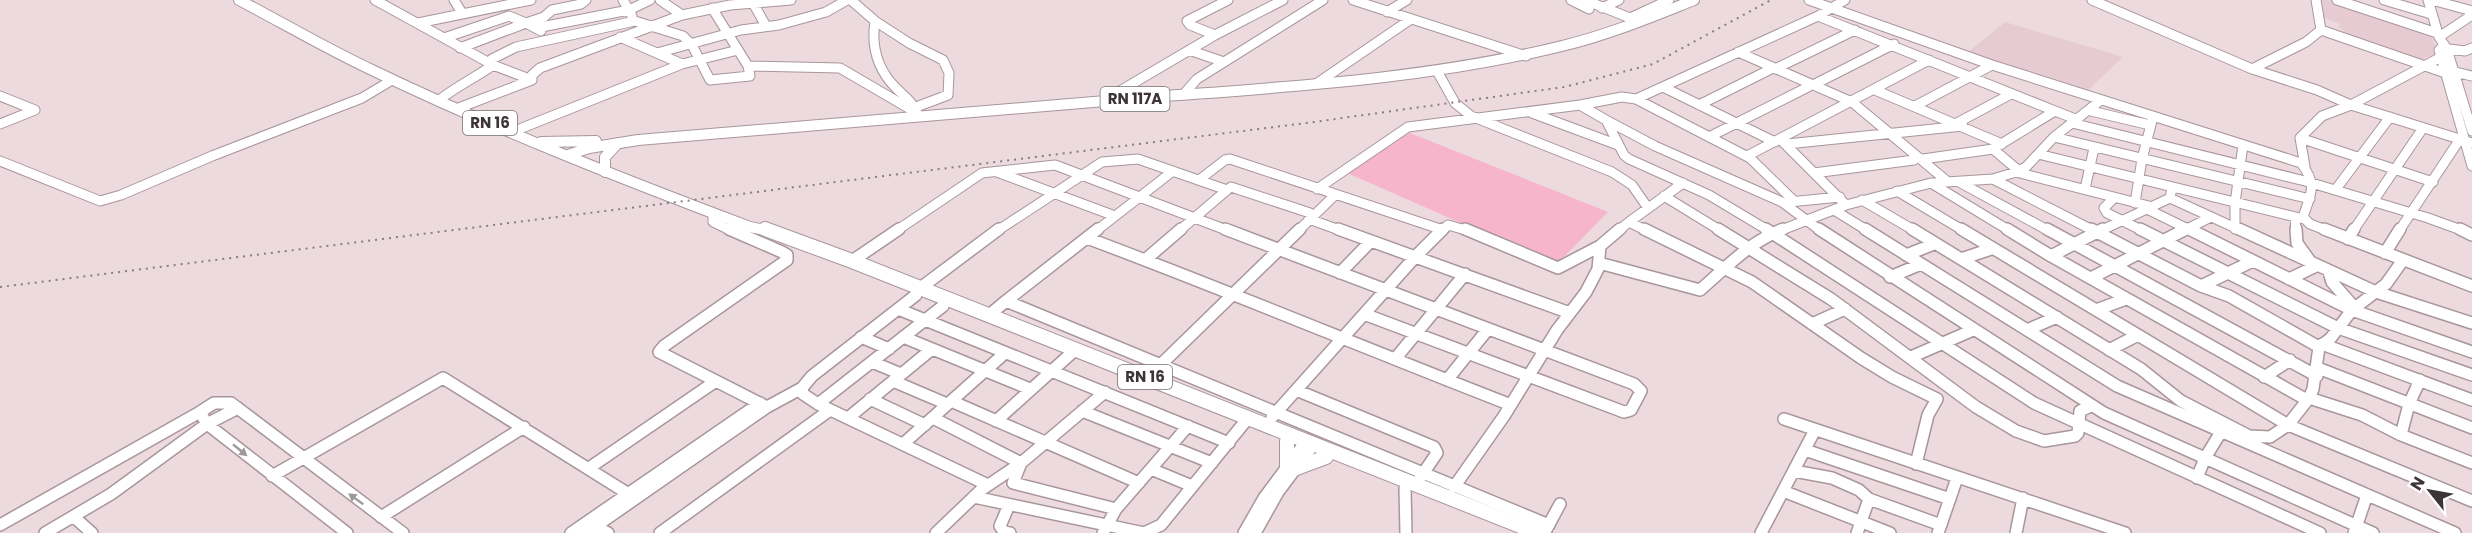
<svg xmlns="http://www.w3.org/2000/svg" width="2472" height="533" font-family="Poppins,sans-serif">
<style>
.built{fill:#e6cbd3}
.green{fill:#f6b5ca}
.lines{fill:none;stroke-linecap:round;stroke-linejoin:round}
.minor-far1-casing{stroke:#a8969b;stroke-width:11}
.minor-casing{stroke:#a8969b;stroke-width:14}
.major-far1-casing{stroke:#a8969b;stroke-width:12}
.major-casing{stroke:#a8969b;stroke-width:16}
.minor-far1{stroke:#fff;stroke-width:9}
.minor{stroke:#fff;stroke-width:11}
.major-far1{stroke:#fff;stroke-width:10}
.major{stroke:#fff;stroke-width:14}
.rail{stroke:#897c80;stroke-width:2;stroke-dasharray:2 5;stroke-linecap:butt}
.oneway{fill:#9e9a9a}
.labels{text-anchor:middle;stroke-width:5;stroke-linejoin:round;paint-order:stroke}
.shield{fill:#fff;stroke:#767172;stroke-width:1.5}
.shield-label{font-size:15px;font-weight:bold;fill:#3c3436}
</style>
<rect width="100%" height="100%" fill="#eddadf"/>
<path class="built" d="M2320 0H2335L2430 33 2438 53 2418 60 2355 37 2344 32 2338 26 2340 24 2322 17Z
M2005 22 2123 57 2087 91 1967 53Z"/>
<path class="green" d="M1405 131 1608 212 1556 265 1345 172Z"/>
<g class="lines">
<defs>
<path id="minor-far1" d="M375 0 493 65 532 80
M454 0 462 13
M660 0 682 15
M851 0 875 21C871 47 877 69 896 88 905 97 913 102 917 114
M1353 0 1526 56
M1571 0 1589 9
M1585 0 1630 18 1669 0
M1809 0 1992 65 2301 163C2318 185 2311 193 2303 217L2310 224 2328 231
M2092 0 2252 69 2317 90 2351 105 2441 57
M2316 0 2321 30 2457 77
M2337 0 2437 33
M2384 0 2431 14
M2428 0 2439 37 2447 49 2472 131
M2432 0 2472 11
M753 3 766 26
M1602 8 1619 0
M1387 12 1407 0
M632 16 629 10 650 0
M1818 16 2055 111
M875 21 909 43 943 60 949 73 948 95 916 107
M418 23 531 0
M536 28 629 10 623 0
M541 31 526 23 544 17 552 10 581 4 586 0
M1215 35 1190 25 1187 21 1228 0
M2439 37 2472 15
M444 38 509 16 526 23
M460 48 526 23
M2441 48 2465 51 2472 48
M1189 50 1224 62
M2439 50 2472 166
M1738 52 1852 102 1948 182
M657 53 741 30 779 25 826 12 847 0
M682 64 738 50
M748 66 840 68 917 113
M1775 69 1855 30
M2252 69 2306 42 2321 30
M1437 71 1455 103 1471 116 1612 172 1632 185 1648 208
M2455 72 2472 76
M1316 84 1411 19
M1813 85 1894 44
M1663 87 1775 142
M1875 90 2002 144
M1183 95 1197 79 1323 0
M0 96 35 110 0 124
M1636 99 1818 16 1845 0
M438 101C455 87 475 78 493 65L492 59 516 47 635 21 683 36 692 45 710 80 750 76 748 66 712 8
M1103 101 1215 35 1283 0
M1580 105 1606 120 1624 155 1629 159 1709 195 1769 231
M1699 105 1769 70
M1915 106 1992 65
M456 109 532 80V75L540 68 682 15 730 5 791 0
M2091 111 2150 125
M1532 113 1618 145
M1606 120 1655 146 1782 202 1821 231
M1957 123 2011 94
M2072 123 2305 181 2428 218 2464 231
M512 132 682 64 620 37
M1709 137 1808 87
M2054 137 2310 199
M2300 138 2433 182
M1782 141 1846 205
M1787 144 1963 126
M1993 149 2019 171
M2038 154 2304 219
M1747 156 1929 60
M1923 159 1993 149 2055 111 2078 120
M0 161 100 201 121 195 212 156 362 98 392 80
M2305 166 2300 138 2322 116 2351 105 2472 143
M997 172 1115 216
M2016 172 2026 167 2054 137 2101 100
M1814 173 1914 160
M1993 179 2094 231
M1199 180 1225 160 1230 159 1443 230
M1959 182 2049 231
M1931 183 2010 231
M1317 189 1408 127 1580 105 1622 97 1636 99 1750 158 1794 201
M2085 189 2094 148
M2336 189 2390 117
M1897 191 1964 231
M1664 196 1721 231
M2114 198 2104 208 2107 213 2143 231
M2170 198 2242 231
M1862 200 1915 231
M1789 202 1840 197
M2135 203 2142 159 2153 117
M2145 208 2192 231
M1834 210 1868 231
M713 214V222L732 231
M2295 218 2296 231
M2235 229V203L2243 145
M896 231 982 173 1055 165 1229 231
M997 231 1102 162 1138 159 1227 190 1231 187 1310 213 1309 219 1342 231
M1096 231 1173 171
M1179 231 1227 190
M1298 231 1335 195
M1442 231 1448 225 1469 231
M1618 231 1629 222
M1647 231 1629 222 1683 183
M1779 231 1846 205 1931 183 1993 179 2016 172 2149 206
M2100 231 2170 198 2172 188
M2183 231 2211 217
M2353 231 2423 128
M2399 231 2460 139"/>
<path id="minor" d="M729 229 782 252 787 255V260L664 346 659 352 767 407 802 388
M1225 229 1634 384 1641 391 1631 410 1624 412 1364 314
M1338 229 1570 313
M1465 229 1558 268 1600 246 1620 229
M1644 229 1752 282 1861 358 1892 377 1937 399 1928 415 1916 464
M1718 229 1831 299 1976 407 2016 431 2044 441 2075 436 2078 433 2080 411 2091 406
M1766 229 2034 403 2320 533
M1819 229 2104 413 2373 533
M1865 229 2117 386 2455 533
M1912 229 2141 369 2181 401 2249 436 2270 437 2288 425 2309 398 2313 389 2319 347 2330 339 2352 310 2386 284 2403 260
M1961 229 2288 425 2472 501
M2007 229 2051 256
M2047 229 2317 376
M2091 229 2201 286 2229 296 2319 347
M2103 229 2051 256 2307 400
M2140 229 2338 328 2472 375
M2189 229 2352 310 2472 352
M2239 229 2376 292 2472 323
M2296 229 2297 243 2312 264
M2324 229 2472 286
M2460 229 2472 235
M1087 238C1229 291 1369 350 1511 405
M2348 239 2354 229
M2385 253 2400 229
M1906 255 1934 244
M1961 259 1991 249
M1145 260 1181 229
M852 261 899 229
M1599 263 1700 290C1728 266 1748 243 1783 229
M2329 272 2332 282 2354 307
M1340 273 1371 241
M1890 277 1921 264
M2091 278 2186 229
M2289 279 2316 266
M2201 286 2253 261
M919 289 999 229
M916 295 812 376 802 388 803 394 818 404 988 485
M1006 301 1098 229
M898 309 1229 443
M2096 310 2126 299
M988 316 1006 301 1549 525
M1812 324 1845 309
M2027 330 2057 317
M861 337 889 349
M903 337 1030 389
M2322 344 2472 400
M2109 350 2138 335
M1911 357 1973 330
M1395 359 1465 274
M872 362 901 374
M2318 368 2472 428
M2264 377 2290 360
M1147 378 1300 229
M1447 380 1488 329
M893 381 947 404
M1296 390 1434 447 1437 453 1420 478
M2309 398 2362 415 2401 435 2472 463
M870 399 925 425
M951 401 1139 483
M818 404 943 306
M1082 411 1212 463
M1272 417 1415 257 1443 229
M848 418 932 349
M933 418 1021 463 1013 483 1116 509
M1784 419 2125 533
M996 421 1075 350
M2401 435 2409 404 2420 380
M903 444 1005 353
M1805 450 1950 499
M589 468 716 381
M1151 469 1192 486
M1794 471 1832 478 1859 490 1869 499 1941 525
M272 476 443 378 635 498
M2197 478 2205 458 2224 427
M1454 487 1504 416 1557 330 1586 292 1598 269 1600 246
M1405 488 1406 533
M1783 491 1890 533
M974 497 1144 533 1161 525 1244 423
M1009 505 1000 526 1004 532 1010 533
M74 517 92 533
M381 517 524 427
M0 525 200 412
M595 526 608 533
M1546 530 1560 504
M45 533 111 494 207 424 238 408
M347 533 207 424 200 412 214 403H231L403 533
M571 533 760 403
M586 533 767 407
M660 533 830 410
M936 533 981 490 1021 463 1105 392
M1103 533 1116 509 1188 426
M1244 533 1264 498 1307 440
M1255 533 1278 492 1314 444
M1761 533 1815 430
M1857 533 1869 499
M1938 533 1957 478
M2016 533 2023 498
M2354 533 2367 495"/>
<path id="major-far1" d="M239 0C283 23 327 49 372 70 495 129 622 179 750 227L769 231
M541 142 596 141
M568 155 589 148 638 140C806 126 974 112 1141 98 1282 87 1424 80 1562 46 1608 35 1651 17 1694 0
M605 172V157L618 143"/>
<path id="major" d="M765 229 852 261 1538 533
M1287 441V467
M1294 469 1326 457"/>
</defs>
<use href="#minor-far1" class="minor-far1-casing"/>
<use href="#minor" class="minor-casing"/>
<use href="#major-far1" class="major-far1-casing"/>
<use href="#major" class="major-casing"/>
<use href="#minor-far1" class="minor-far1"/>
<use href="#minor" class="minor"/>
<use href="#major-far1" class="major-far1"/>
<use href="#major" class="major"/>
<path class="rail" d="M0 287 1314 122 1564 87 1653 64 1771 0"/>
</g>
<defs><path id="oneway-solid" d="M-6-.8H1V-3.2L6.5 0L1 3.2V.8H-6Z" transform="scale(1.5)"/></defs>
<g class="oneway">
<use href="#oneway-solid" transform="translate(240 450) rotate(39)"/>
<use href="#oneway-solid" transform="translate(356 499) rotate(-144)"/>
</g>
<g class="labels">
<g class="shield">
<rect x="1100.5" y="87" width="69" height="24" rx="4.5"/>
<rect x="463" y="111" width="54" height="24" rx="4.5"/>
<rect x="1118" y="365" width="54" height="24" rx="4.5"/>
</g>
<g class="shield-label">
<text x="1135" y="104">RN 117A</text>
<text x="490" y="128">RN 16</text>
<text x="1145" y="382">RN 16</text>
</g>
</g>
<g transform="translate(2430 491) rotate(301)" stroke="#ffffff" stroke-width="4.5" paint-order="stroke">
<path d="M0-4.5L10 22L0 15L-10 22Z" fill="#3c3436"/>
<text y="-9" font-size="16" font-weight="bold" text-anchor="middle" fill="#3c3436">N</text>
</g>
</svg>
